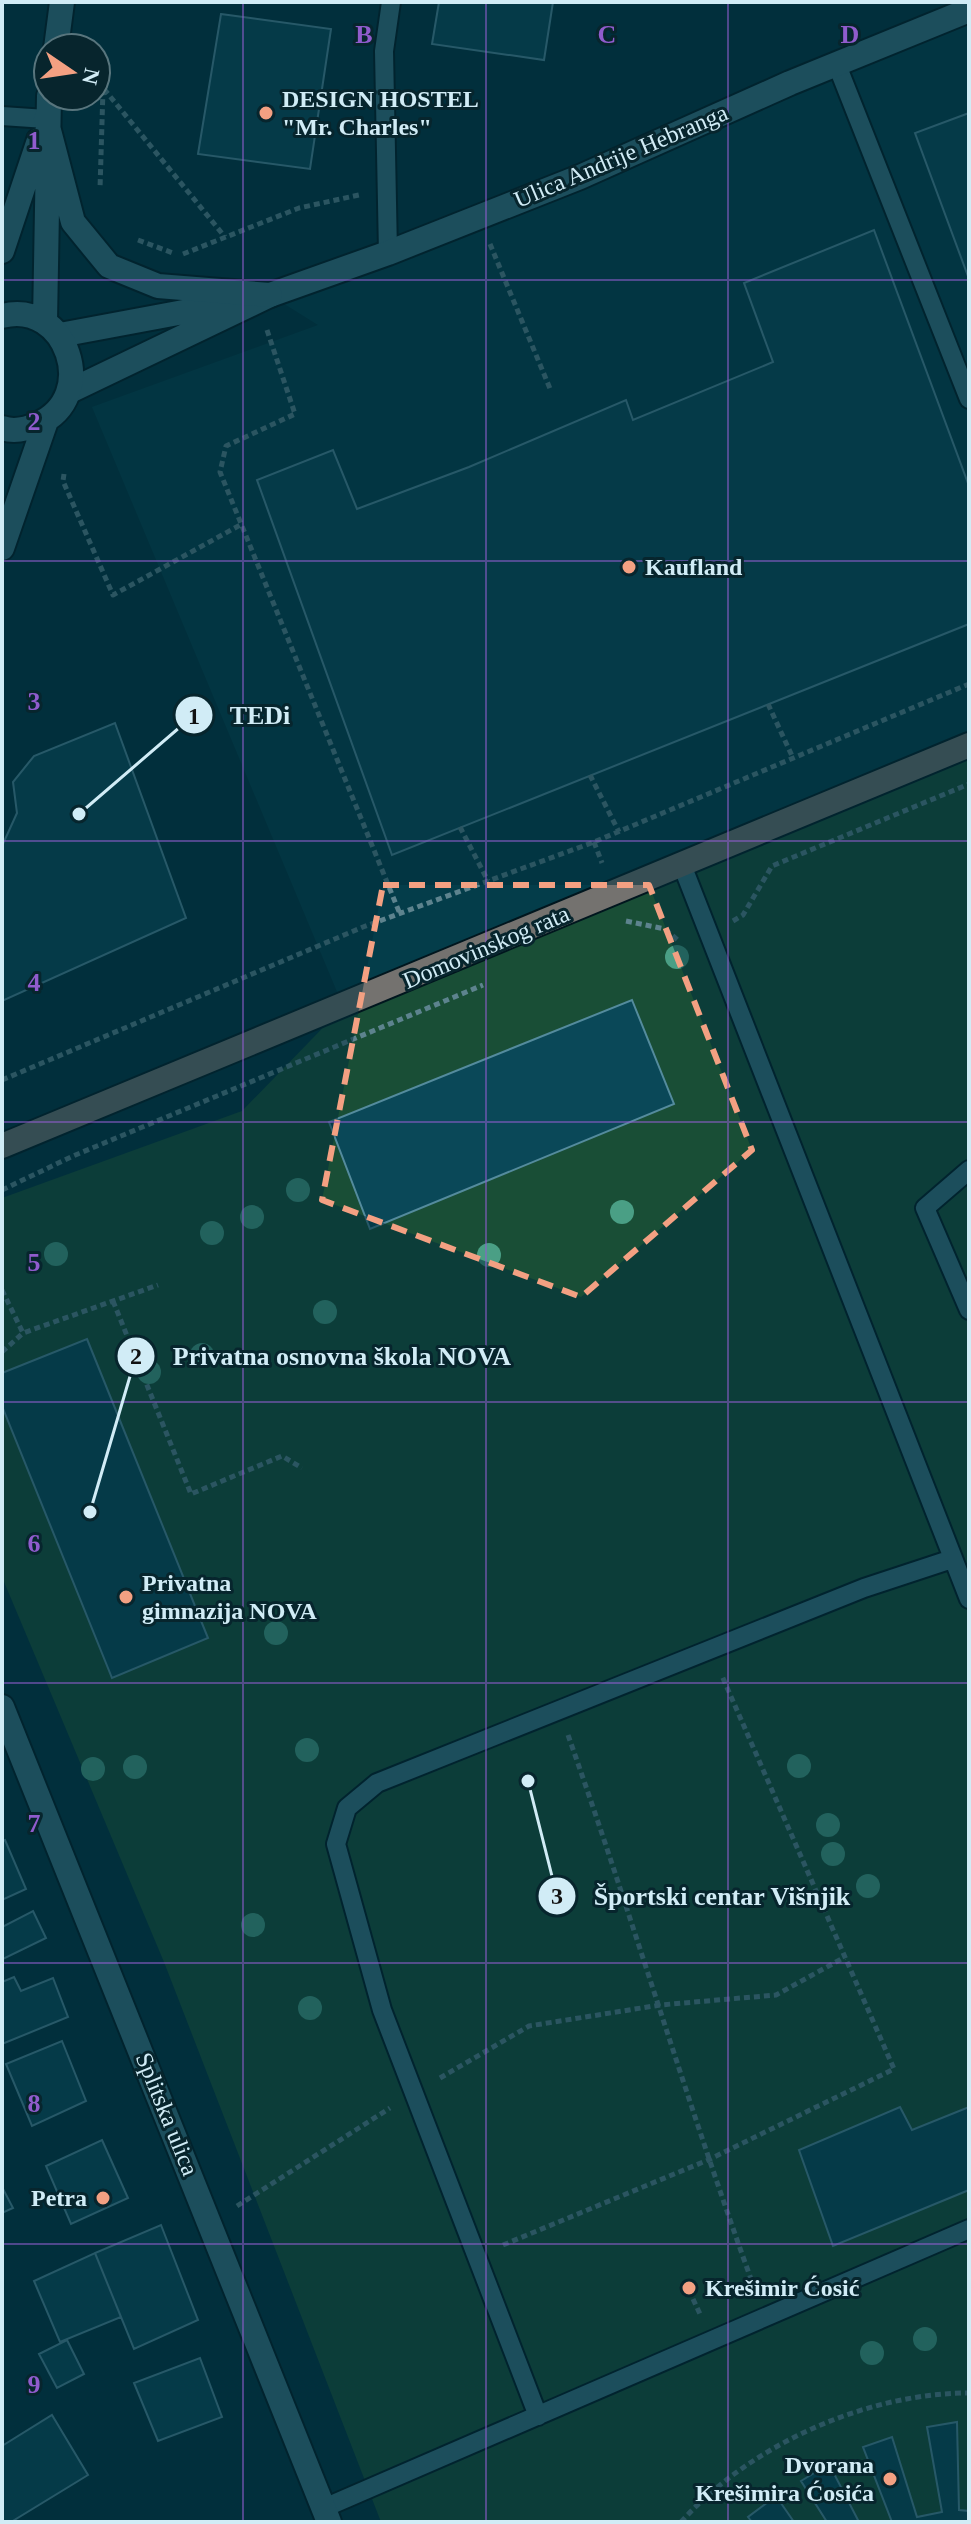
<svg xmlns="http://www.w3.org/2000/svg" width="971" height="2524" font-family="'Times New Roman',serif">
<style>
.built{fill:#043d4a}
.green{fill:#194e36}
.building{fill:#0a4858;stroke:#548b9d;stroke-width:2}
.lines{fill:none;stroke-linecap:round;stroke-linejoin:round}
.service-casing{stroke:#00161e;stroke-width:22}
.minor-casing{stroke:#00161e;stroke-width:28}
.tertiary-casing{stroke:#00161e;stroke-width:28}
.secondary-casing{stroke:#00161e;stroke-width:28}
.path{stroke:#5d838e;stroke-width:5;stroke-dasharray:6 4;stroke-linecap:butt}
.service{stroke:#3c7384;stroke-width:18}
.minor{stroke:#3c7384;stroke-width:24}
.tertiary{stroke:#3c7384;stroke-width:24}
.secondary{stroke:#74726f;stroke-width:24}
.tree{fill:#4a9f85}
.marked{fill:none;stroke:#f3a082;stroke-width:6;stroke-dasharray:16 10;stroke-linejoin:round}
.grid{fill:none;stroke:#905ccd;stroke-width:2;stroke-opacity:0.55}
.poi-dot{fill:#f3a082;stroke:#07252d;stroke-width:3}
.labels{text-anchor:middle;stroke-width:6;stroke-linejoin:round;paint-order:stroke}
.poi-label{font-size:24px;font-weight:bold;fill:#d1ecf6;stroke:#07252d;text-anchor:start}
.street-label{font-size:24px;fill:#d1ecf6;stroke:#07252d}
.grid-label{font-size:26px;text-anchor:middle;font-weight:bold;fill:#905ccd;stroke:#07252d;stroke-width:6;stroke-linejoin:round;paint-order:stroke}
.leader{fill:none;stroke:#d1ecf6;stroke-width:3}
.callout-dot{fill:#d1ecf6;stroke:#07252d;stroke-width:3}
.mark-label{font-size:24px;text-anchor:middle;font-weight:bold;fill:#111}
.callout-label{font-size:26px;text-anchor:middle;font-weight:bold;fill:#d1ecf6;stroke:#07252d;stroke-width:6;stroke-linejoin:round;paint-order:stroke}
</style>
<rect width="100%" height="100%" fill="#01303c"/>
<path class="built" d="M969 10V745L343 1006 92 407 318 325 270 295Z"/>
<path class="green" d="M969 745V2522H381L164 1962 2 1577V1198L242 1111 344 1006Z"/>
<path class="building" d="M439 2H553L544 60 432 44Z
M221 14 331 29 310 169 198 154Z
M969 113V279L915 133Z
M874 230 969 486V624L392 855 257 480 333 450 357 509 469 467 626 400 633 420 773 362 744 283Z
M115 723 186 918 2 1001V846L17 813 13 782 34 756Z
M632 1000 674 1104 370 1229 329 1122Z
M87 1339 208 1638 112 1678 2 1406V1373Z
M5 1840 26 1889 2 1900V1841Z
M33 1911 46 1938 3 1959 2 1927Z
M14 1977 21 1991 53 1978 68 2017 2 2044V1982Z
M62 2041 86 2101 32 2126 6 2064Z
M900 2107 912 2130 969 2107V2190L833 2246 799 2150Z
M102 2140 128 2198 71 2224 46 2166Z
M2 2187 13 2208 2 2213Z
M161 2225 198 2320 134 2349 95 2253Z
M95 2253 121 2317 60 2342 34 2281Z
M67 2340 84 2374 57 2388 39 2354Z
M200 2358 222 2417 158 2441 134 2383Z
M52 2415 88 2475 11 2522H2V2446Z
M957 2422 959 2510 969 2511V2522H892L863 2447 892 2437 917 2517 942 2512 927 2427Z
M829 2464 859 2522H827L801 2481Z
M776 2496 794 2522H752L748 2517Z"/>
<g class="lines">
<defs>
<path id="service" d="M837 65 969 399
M2 116 46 119
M388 253 384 51 391 2
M682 865 969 1599
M969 1170 925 1208 969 1310
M538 2416 382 2010 336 1844 347 1808 377 1783 864 1588 952 1559
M324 2508 969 2229"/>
<path id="minor" d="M60 335 237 302
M70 391 270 295 388 253 580 177 790 83 969 10"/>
<path id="tertiary" d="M56 48 62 2
M46 119 73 222 109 266 158 286 270 295
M2 251 39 140
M2 316C67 299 100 397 38 424 27 429 14 432 2 428
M45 322 49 96
M2 548 46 421
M2 1707 329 2522"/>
<path id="secondary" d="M2 1146 969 745"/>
</defs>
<use href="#service" class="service-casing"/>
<use href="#minor" class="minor-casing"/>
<use href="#tertiary" class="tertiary-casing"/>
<use href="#secondary" class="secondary-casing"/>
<path class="path" d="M96 60 103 89 100 189
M104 89 225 237
M138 240 173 253
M490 244 551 391
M183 254 299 208 359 195
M267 330 295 414 226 446 220 472 400 914
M64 474 63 481 113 595 242 524
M768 704 793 758
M590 775 619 832
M460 827 488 881
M594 842 602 863
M626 921 665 929 680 942
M733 921 743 915 772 866 969 784
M2 1080 363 927 594 842 969 684
M2 1190 73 1156 483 985
M2 1290 23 1333 158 1285
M113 1301 191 1494 282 1456 302 1468
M2 1352 23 1333
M568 1735C633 1919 688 2106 755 2290
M440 2078 529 2026 660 2005 776 1995 845 1957
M237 2206 390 2108
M503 2245 708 2160 894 2069 722 1676
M693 2299 700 2314
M681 2522C750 2445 866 2393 969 2393"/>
<use href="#service" class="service"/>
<use href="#minor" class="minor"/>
<use href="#tertiary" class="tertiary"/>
<use href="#secondary" class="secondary"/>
</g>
<g class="tree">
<circle cx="677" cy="957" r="12"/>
<circle cx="298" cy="1190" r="12"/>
<circle cx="622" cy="1212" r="12"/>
<circle cx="252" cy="1217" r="12"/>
<circle cx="212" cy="1233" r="12"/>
<circle cx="56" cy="1254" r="12"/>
<circle cx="489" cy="1255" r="12"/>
<circle cx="325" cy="1312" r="12"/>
<circle cx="202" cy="1355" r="12"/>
<circle cx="149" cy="1372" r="12"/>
<circle cx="276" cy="1633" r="12"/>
<circle cx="307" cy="1750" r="12"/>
<circle cx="799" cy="1766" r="12"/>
<circle cx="135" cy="1767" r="12"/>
<circle cx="93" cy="1769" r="12"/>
<circle cx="828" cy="1825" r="12"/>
<circle cx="833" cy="1854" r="12"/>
<circle cx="868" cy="1886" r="12"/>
<circle cx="253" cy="1925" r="12"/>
<circle cx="310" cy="2008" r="12"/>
<circle cx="925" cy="2339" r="12"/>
<circle cx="872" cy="2353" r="12"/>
</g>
<path d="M0 0H971V2524H0ZM383 885H649L752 1150 581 1297 322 1200Z" fill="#01303c" fill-opacity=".55" fill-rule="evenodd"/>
<path class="marked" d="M383 885H649L752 1150 581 1297 322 1200Z"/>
<path class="grid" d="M243 2V2522M486 2V2522M728 2V2522M2 280H969M2 561H969M2 841H969M2 1122H969M2 1402H969M2 1683H969M2 1963H969M2 2244H969"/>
<g class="poi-dot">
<circle cx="266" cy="113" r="8"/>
<circle cx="629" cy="567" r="8"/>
<circle cx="126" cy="1597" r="8"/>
<circle cx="103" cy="2198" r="8"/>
<circle cx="689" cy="2288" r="8"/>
<circle cx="890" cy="2479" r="8"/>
</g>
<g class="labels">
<g class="poi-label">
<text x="282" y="107">DESIGN HOSTEL<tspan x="282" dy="28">"Mr. Charles"</tspan></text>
<text x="645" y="575">Kaufland</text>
<text x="142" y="1591">Privatna<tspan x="142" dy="28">gimnazija NOVA</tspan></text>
<text x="87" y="2206" text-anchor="end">Petra</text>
<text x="705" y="2296">Krešimir Ćosić</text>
<text x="874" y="2473" text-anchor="end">Dvorana<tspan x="874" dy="28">Krešimira Ćosića</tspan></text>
</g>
<g class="street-label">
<text transform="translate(621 156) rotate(-23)" y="8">Ulica Andrije Hebranga</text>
<text transform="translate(486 947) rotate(-23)" y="8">Domovinskog rata</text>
<text transform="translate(167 2114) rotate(68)" y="8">Splitska ulica</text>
</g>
</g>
<g class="grid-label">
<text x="364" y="43">B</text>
<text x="607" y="43">C</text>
<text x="850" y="43">D</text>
<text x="34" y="149">1</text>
<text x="34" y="430">2</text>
<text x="34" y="710">3</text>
<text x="34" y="991">4</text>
<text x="34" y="1271">5</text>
<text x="34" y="1552">6</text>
<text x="34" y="1832">7</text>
<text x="34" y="2112">8</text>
<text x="34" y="2393">9</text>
</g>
<path class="leader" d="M79 814L194 715M90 1512L136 1356M528 1781L557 1896"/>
<g class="callout-dot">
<circle cx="79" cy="814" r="8"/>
<circle cx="90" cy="1512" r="8"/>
<circle cx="528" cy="1781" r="8"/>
<circle cx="194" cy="715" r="20"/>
<circle cx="136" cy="1356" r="20"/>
<circle cx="557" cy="1896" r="20"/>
</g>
<g class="mark-label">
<text x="194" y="724">1</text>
<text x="136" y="1364">2</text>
<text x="557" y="1904">3</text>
</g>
<g class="callout-label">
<text x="260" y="724">TEDi</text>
<text x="342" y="1365">Privatna osnovna škola NOVA</text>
<text x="722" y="1905">Športski centar Višnjik</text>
</g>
<rect width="971" height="2524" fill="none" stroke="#d1ecf6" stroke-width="8"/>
<g transform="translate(72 72) rotate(103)"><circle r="38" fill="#07252d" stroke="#58757d" stroke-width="2"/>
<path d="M0-6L14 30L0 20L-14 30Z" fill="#f3a082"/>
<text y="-12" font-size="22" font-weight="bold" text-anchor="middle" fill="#d1ecf6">N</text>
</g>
</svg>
